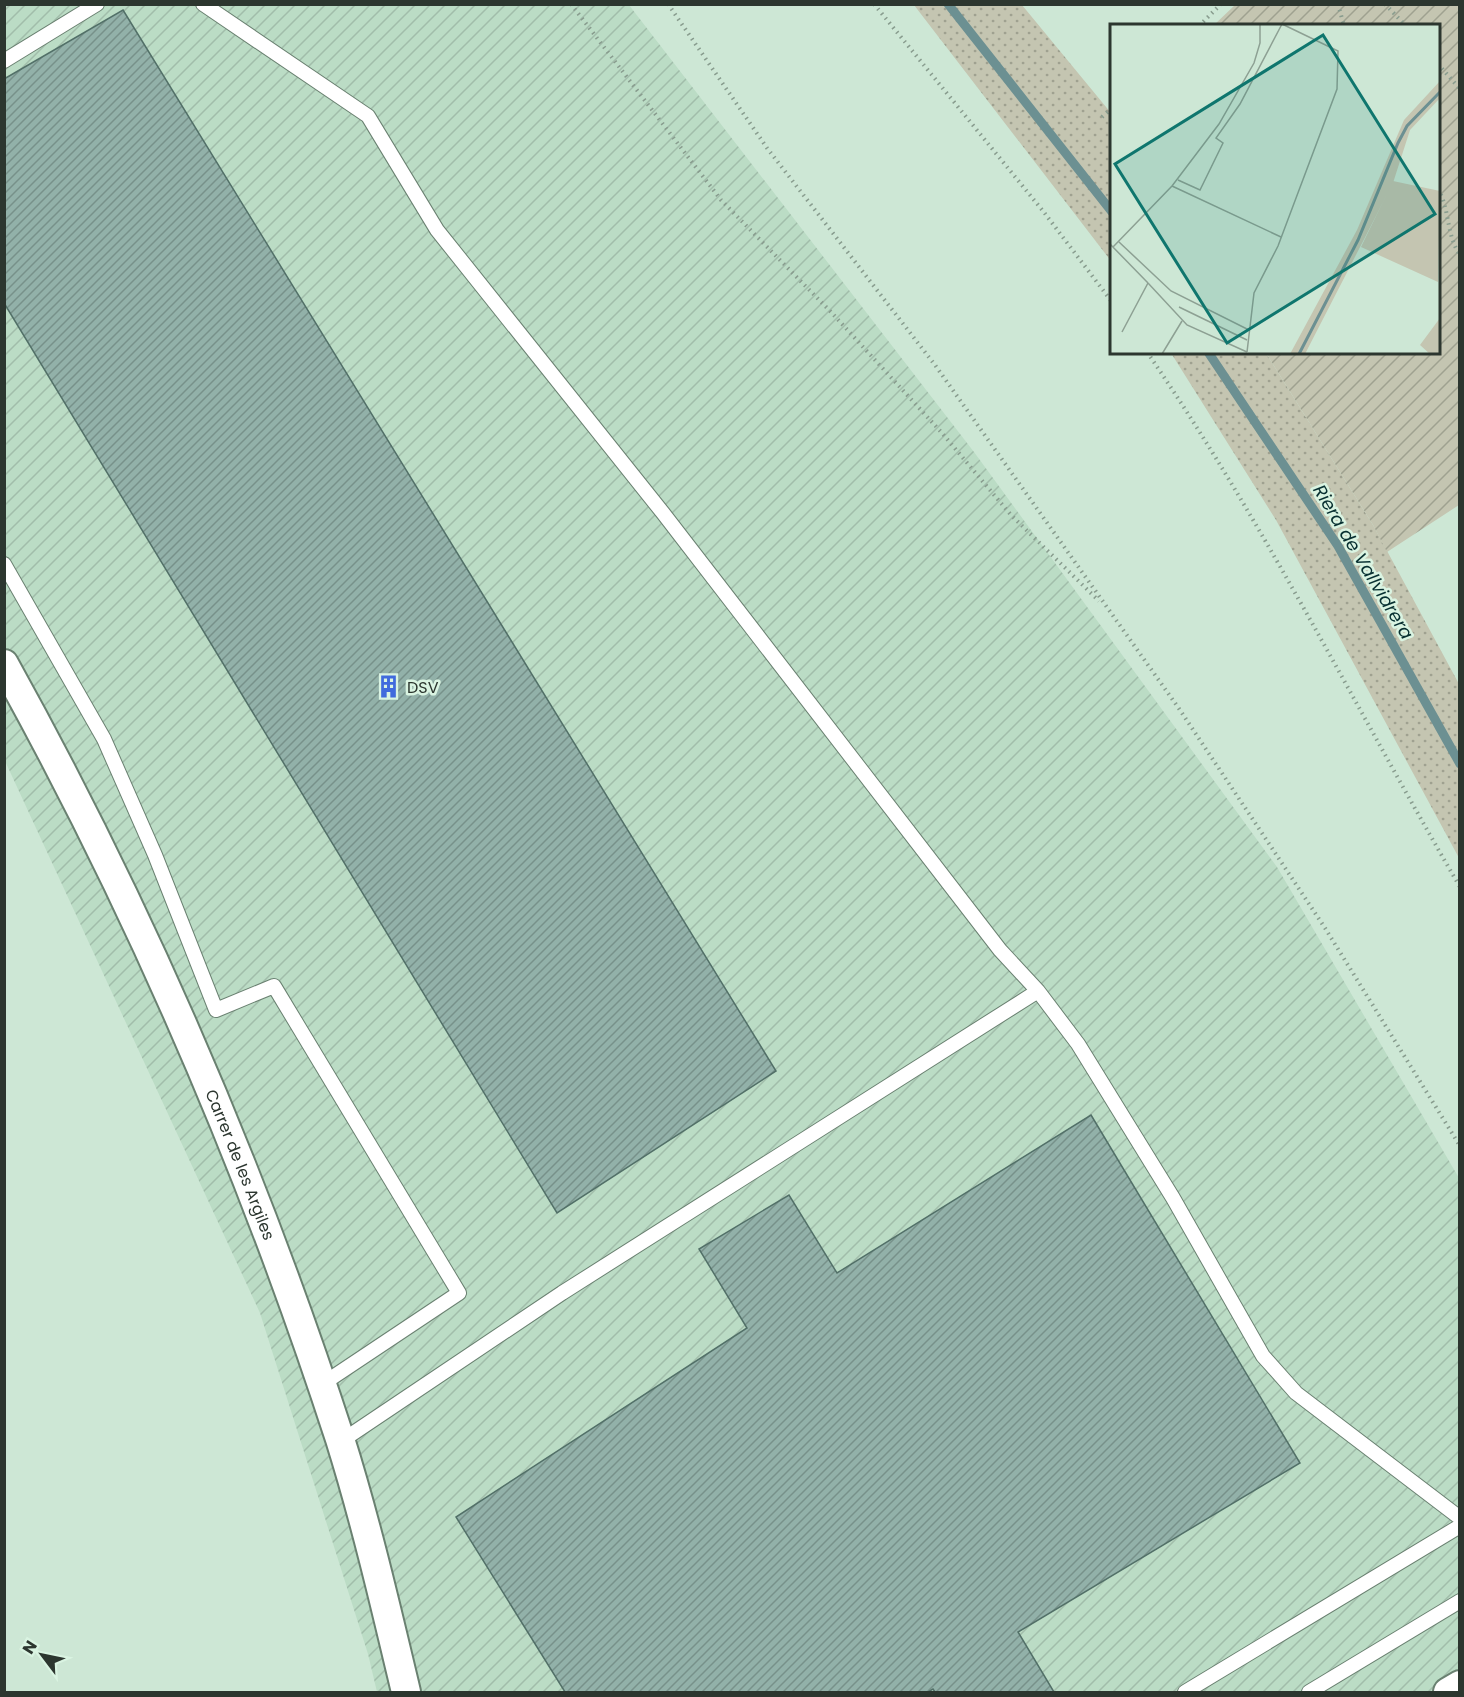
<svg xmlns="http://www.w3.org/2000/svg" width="1464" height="1697" font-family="Poppins,sans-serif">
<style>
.industrial{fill:url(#industrial-furrows)}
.grass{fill:url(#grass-dots)}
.garden{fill:url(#garden-furrows)}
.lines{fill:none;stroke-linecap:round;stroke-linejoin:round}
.stream{stroke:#6c9092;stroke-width:9}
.building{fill:url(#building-hatch);stroke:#527068;stroke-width:1.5}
.service-casing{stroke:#6a8171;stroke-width:16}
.minor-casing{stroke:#6a8171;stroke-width:32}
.path{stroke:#889c8e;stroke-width:4;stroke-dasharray:1.5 4.5;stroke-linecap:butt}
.service{stroke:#fff;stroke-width:14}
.minor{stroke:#fff;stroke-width:28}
.labels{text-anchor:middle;stroke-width:5;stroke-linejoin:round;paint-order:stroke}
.poi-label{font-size:16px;fill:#2c362f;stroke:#daf4e2;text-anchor:start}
.street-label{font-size:16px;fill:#2c362f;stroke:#daf4e2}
.water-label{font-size:18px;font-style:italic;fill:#083031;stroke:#daf4e2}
.inset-river{fill:none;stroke:#6c9092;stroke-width:3}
.inset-road{fill:none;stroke:#8da093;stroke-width:1.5}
.view{fill:#0f766e;fill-opacity:0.15;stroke:#0f766e;stroke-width:3}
.inset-edge{fill:none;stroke:#2c362f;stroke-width:3}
</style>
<defs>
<pattern id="industrial-furrows" width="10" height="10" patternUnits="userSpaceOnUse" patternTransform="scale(1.5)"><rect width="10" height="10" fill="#bbdcc5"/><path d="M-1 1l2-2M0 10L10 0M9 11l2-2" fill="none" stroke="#a1bdaa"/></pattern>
<pattern id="grass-dots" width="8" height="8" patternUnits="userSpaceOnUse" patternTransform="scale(1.5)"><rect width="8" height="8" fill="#c4c5b1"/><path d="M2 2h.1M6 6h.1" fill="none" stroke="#9fa190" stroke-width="1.8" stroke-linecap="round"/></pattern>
<pattern id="garden-furrows" width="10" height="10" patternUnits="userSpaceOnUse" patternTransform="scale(1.5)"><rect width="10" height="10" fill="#c4c5b1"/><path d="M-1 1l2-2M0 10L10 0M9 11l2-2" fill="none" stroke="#9fa190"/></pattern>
<pattern id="building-hatch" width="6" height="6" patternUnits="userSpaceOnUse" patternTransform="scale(1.5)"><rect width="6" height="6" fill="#92b1a9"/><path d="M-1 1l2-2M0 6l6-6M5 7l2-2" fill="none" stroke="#77918a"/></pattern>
</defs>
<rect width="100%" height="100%" fill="#cde7d5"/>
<path class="industrial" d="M4 5H629L974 452 1277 867 1459 1178V1692H377L368 1654 260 1313 5 761Z"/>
<path class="grass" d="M914 5H1022L1111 113V261Z
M1171 353H1266L1373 525 1459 684V858L1276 520Z"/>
<path class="garden" d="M1235 5H1459V505L1387 552 1373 525 1266 353 1438 352V26L1214 25Z"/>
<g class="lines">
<path class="stream" d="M948 4 1112 212
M1208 352 1338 546 1460 764"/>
</g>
<path class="building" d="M123 10 776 1071 557 1213 4 303V79Z
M1091 1115 1300 1463 1018 1632 1054 1692H935L933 1689 928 1692H565L456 1517 747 1328 699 1249 789 1195 837 1273Z"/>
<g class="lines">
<defs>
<path id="service" d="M203 4 368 116 437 230 663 513 1000 950 1038 991 1078 1044 1173 1198 1263 1356 1296 1393 1460 1518
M4 61 97 4
M4 564 104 739 155 855 216 1010 274 986 459 1293 321 1385
M340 1442 562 1293 1038 991
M1185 1692 1460 1526
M1309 1692 1460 1601"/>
<g id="minor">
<path id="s1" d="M4 664C141 911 253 1171 340 1439 366 1522 386 1608 406 1692"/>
<path d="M1448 1692 1460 1685"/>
</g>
</defs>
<use href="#service" class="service-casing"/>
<use href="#minor" class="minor-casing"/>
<path class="path" d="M571 4 721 200 831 312 942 433 1011 515 1099 601
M668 4 767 148 935 365 1180 710 1325 928 1460 1146
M874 4 1043 211 1112 302
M1338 4 1344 26
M1385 4 1406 26
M1199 26 1221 4
M1438 64 1460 89
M1102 117 1112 108
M1438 189C1450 209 1446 235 1460 255
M1147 352C1264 522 1356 709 1460 887"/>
<use href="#service" class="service"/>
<use href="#minor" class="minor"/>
</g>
<defs>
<symbol id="building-bare" viewBox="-9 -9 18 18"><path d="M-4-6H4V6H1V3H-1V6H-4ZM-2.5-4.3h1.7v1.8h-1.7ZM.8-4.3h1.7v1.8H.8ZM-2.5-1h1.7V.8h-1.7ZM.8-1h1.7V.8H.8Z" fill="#416bdd" stroke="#daf4e2" stroke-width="2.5" paint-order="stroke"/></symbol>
</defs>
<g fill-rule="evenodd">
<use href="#building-bare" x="372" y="670" width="33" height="33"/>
</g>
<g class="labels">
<g class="poi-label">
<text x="407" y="693">DSV</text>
</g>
<g class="street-label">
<text dy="6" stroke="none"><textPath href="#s1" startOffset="554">Carrer de les Argiles</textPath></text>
</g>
<g class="water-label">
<text transform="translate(1363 562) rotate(59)" y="6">Riera de Vallvidrera</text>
</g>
</g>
<g transform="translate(1110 24)">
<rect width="330" height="330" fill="#cde7d5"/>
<path d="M330 57V74L300 106 283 159 195 330H180L247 206 294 96ZM330 294V330H320L310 321Z" fill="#c4c5b1"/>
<path d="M283 157 330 167 328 258 251 223Z" fill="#c4c5b1"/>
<path class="inset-river" d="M189 330 248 216 288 119 297 102 330 68"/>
<path class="inset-road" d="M68 156 90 166 113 119 106 114 130 80 172 0M62 162 171 213M9 218 61 267 139 306M0 220 38 259M3 223 62 162 109 100 144 39 150 19V0M69 283 137 316M12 308 38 259 77 301 137 328M137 328 144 269 168 222 227 65 228 27 172 0M52 330 72 297"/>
<path class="view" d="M213 11 325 190 117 319 5 140Z"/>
<rect width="330" height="330" class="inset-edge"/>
</g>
<rect width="1464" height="1697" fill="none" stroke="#2c362f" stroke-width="12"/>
<g transform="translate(42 1655) rotate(302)" stroke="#daf4e2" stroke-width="4.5" paint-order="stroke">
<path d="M0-4.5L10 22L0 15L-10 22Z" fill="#2c362f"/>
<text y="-9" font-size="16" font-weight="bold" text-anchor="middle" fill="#2c362f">N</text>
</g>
</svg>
